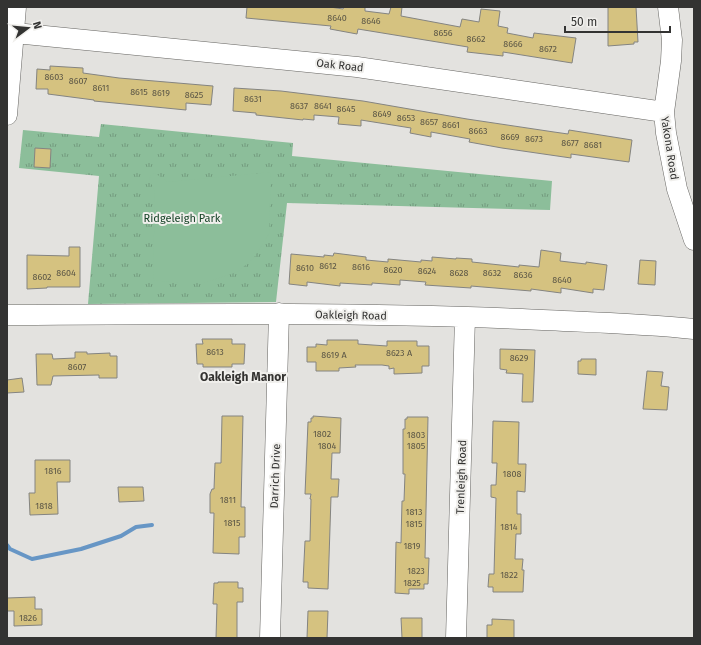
<svg xmlns="http://www.w3.org/2000/svg" width="701" height="645" font-family="'Fira Sans',sans-serif">
<style>
.grass{fill:url(#grass-tufts)}
.pitch{fill:#8cbe9a}
.lines{fill:none;stroke-linecap:round;stroke-linejoin:round}
.stream{stroke:#6796c5;stroke-width:4}
.building{fill:#d5c280;stroke:#848481}
.minor-casing{stroke:#656461;stroke-width:21}
.minor{stroke:#fff;stroke-width:20}
.labels{text-anchor:middle;stroke-width:4;stroke-linejoin:round;paint-order:stroke}
.number-label{font-size:9px;fill:#5c5746}
.street-label{font-size:11px;fill:#333332;stroke:#f0efec}
.park-label{font-size:11px;fill:#154226;stroke:#f0efec}
.neighbourhood-label{font-size:12px;font-weight:bold;fill:#343331;stroke:#f0efec}
</style>
<defs>
<pattern id="grass-tufts" width="24" height="20" patternUnits="userSpaceOnUse"><rect width="24" height="20" fill="#8cbe9a"/><path d="M3 7l-1-3M5 7V3M7 7l1-3M15 17l-1-3M17 17v-4M19 17l1-3" fill="none" stroke="#739b7e"/></pattern>
</defs>
<rect width="100%" height="100%" fill="#e3e2df"/>
<path class="grass" d="M101 124 293 143 292 156 552 181 550 210 287 203 276 302 88 304 99 176 19 168 23 130 99 137Z"/>
<path class="pitch" d="M271 172 269 234 253 259 237 272 204 283H178L153 280 155 190 149 180C154 166 161 180 168 182Z"/>
<g class="lines">
<path class="stream" d="M7 545 10 549 32 559 81 549 121 536 136 527 152 525"/>
</g>
<path class="building" d="M247 7H330L343 9 344 7H365V11L389 14 391 7H402L401 16 460 27 462 19 479 22 481 9 500 11 498 26 508 28 507 33 533 38 534 33 576 38 572 63 503 52V56L467 52 468 47 358 29 357 34 330 29 331 26 246 18Z
M608 7H636L638 42H634V44L608 46Z
M50 66 83 68V73L119 78 213 86 211 105 186 103V110L94 101V100L48 94V89H36L37 69 50 70Z
M234 88 281 91 363 101 467 119 554 132 568 134 569 130 632 140 629 162 571 154V158L502 148 469 142 470 139 431 132V137L410 133 411 128 361 120V126L338 124 339 117 314 115V120L303 119V120L256 115V113L233 111Z
M35 148 51 149 50 168 34 167Z
M69 247H80V287H47V288L27 289V255L69 256Z
M541 250 561 253 560 261 586 264V262L607 265 604 290 593 289V293L561 288V293L531 289V291L471 286V288L425 285 426 282 400 280V285L372 283V285L340 283V286L307 282V286L289 284 291 254 324 257V255L333 256 334 253 366 257V260L388 262V259L421 262V260L432 261V257L456 259V258L472 259V262L519 267V265L539 267Z
M640 260 656 261 655 285 638 284Z
M202 339H232V344H245L244 364H232V367H203V364H197L196 344H203Z
M327 340H358V344L387 346V341H417V346H429V366H422V373L394 374V368L389 369V366L382 365H355L356 367 339 368V371H316V362H307V347H316V344L327 345Z
M500 349 535 350 533 402H522L523 374 506 373 507 370 500 369Z
M75 352H87V354L110 353V356H117V378H99V375L53 376 51 385H37L36 354H52L53 359 75 358Z
M581 359H596V375L578 374V361H581Z
M647 371 663 372 661 386 669 387 667 410 643 409Z
M22 378 24 392 7 393V380Z
M222 416H243L241 507H245V537H239V554L213 553 214 513H210V494L212 489H214L215 463H221Z
M313 416 341 418 340 453H332L331 479H339L338 497H331L328 589 308 588V582H303L305 541H310L311 499H310L311 494H305L308 422H311V418H313Z
M407 417H428L425 558H429L428 584H424V589H409V594L395 593 396 542 401 543 402 501H404L405 474H403V429H405V419H407Z
M493 421 519 422 518 464H526L525 492 517 491V514H521V534H516L515 559H523L522 570H524L523 592H493V587H488L489 574H494L496 498 491 497V485H496L497 463H492Z
M35 460H70V482H57L58 514 30 515 29 493H35Z
M118 487H143L144 501 119 502Z
M218 582H238V588H243V602H237V638H216L217 604H213L214 583H218Z
M35 597V609H42V625L14 626V611H7V598Z
M308 611H328L327 638H307Z
M401 618H422V638H402Z
M492 619 514 620V638H487V625H492Z"/>
<g class="lines">
<defs>
<path id="minor" d="M668 7 672 40 671 61 664 112 666 133 677 189 694 240
M15 33 357 67 664 112
M7 115 16 7
M7 315C179 314 350 312 522 319 579 322 637 323 694 329
M270 638 279 313
M456 638 465 317"/>
</defs>
<use href="#minor" class="minor-casing"/>
<use href="#minor" class="minor"/>
</g>
<g class="labels">
<g class="number-label">
<text x="337" y="21">8640</text>
<text x="371" y="24">8646</text>
<text x="443" y="36">8656</text>
<text x="476" y="42">8662</text>
<text x="513" y="47">8666</text>
<text x="548" y="52">8672</text>
<text x="54" y="80">8603</text>
<text x="78" y="84">8607</text>
<text x="101" y="91">8611</text>
<text x="139" y="95">8615</text>
<text x="161" y="96">8619</text>
<text x="194" y="98">8625</text>
<text x="253" y="102">8631</text>
<text x="299" y="109">8637</text>
<text x="323" y="109">8641</text>
<text x="346" y="112">8645</text>
<text x="382" y="117">8649</text>
<text x="406" y="121">8653</text>
<text x="429" y="125">8657</text>
<text x="451" y="128">8661</text>
<text x="478" y="134">8663</text>
<text x="510" y="140">8669</text>
<text x="534" y="142">8673</text>
<text x="570" y="146">8677</text>
<text x="593" y="148">8681</text>
<text x="328" y="269">8612</text>
<text x="361" y="270">8616</text>
<text x="305" y="271">8610</text>
<text x="393" y="273">8620</text>
<text x="427" y="274">8624</text>
<text x="66" y="276">8604</text>
<text x="459" y="276">8628</text>
<text x="492" y="276">8632</text>
<text x="523" y="278">8636</text>
<text x="42" y="280">8602</text>
<text x="562" y="283">8640</text>
<text x="215" y="355">8613</text>
<text x="399" y="356">8623 A</text>
<text x="334" y="358">8619 A</text>
<text x="519" y="361">8629</text>
<text x="77" y="370">8607</text>
<text x="322" y="437">1802</text>
<text x="416" y="438">1803</text>
<text x="327" y="449">1804</text>
<text x="416" y="449">1805</text>
<text x="53" y="474">1816</text>
<text x="512" y="477">1808</text>
<text x="228" y="503">1811</text>
<text x="44" y="509">1818</text>
<text x="414" y="515">1813</text>
<text x="232" y="526">1815</text>
<text x="414" y="527">1815</text>
<text x="509" y="530">1814</text>
<text x="412" y="549">1819</text>
<text x="416" y="574">1823</text>
<text x="509" y="578">1822</text>
<text x="412" y="586">1825</text>
<text x="28" y="621">1826</text>
</g>
<g class="street-label">
<text transform="translate(340 65) rotate(6)" y="4">Oak Road</text>
<text transform="translate(670 148) rotate(81)" y="4">Yakona Road</text>
<text transform="translate(351 315) rotate(1)" y="4">Oakleigh Road</text>
<text transform="translate(275 476) rotate(-88)" y="4">Darrich Drive</text>
<text transform="translate(461 477) rotate(-88)" y="4">Trenleigh Road</text>
</g>
<g class="park-label">
<text x="182" y="222">Ridgeleigh Park</text>
</g>
<g class="neighbourhood-label">
<text x="243" y="381">Oakleigh Manor</text>
</g>
</g>
<rect width="701" height="645" fill="none" stroke="#333332" stroke-width="16"/>
<g transform="translate(28 28) rotate(74)" stroke="#f0efec" stroke-width="3" paint-order="stroke">
<path d="M0-3L7 15L0 10L-7 15Z" fill="#333332"/>
<text y="-6" font-size="11" font-weight="bold" text-anchor="middle" fill="#333332">N</text>
</g>
<path d="M565 26v6h105v-6" fill="none" stroke="#333332" stroke-width="2"/>
<text x="571" y="26" font-size="12" fill="#333332" stroke="#f0efec" stroke-width="3" paint-order="stroke">50 m</text>
</svg>
